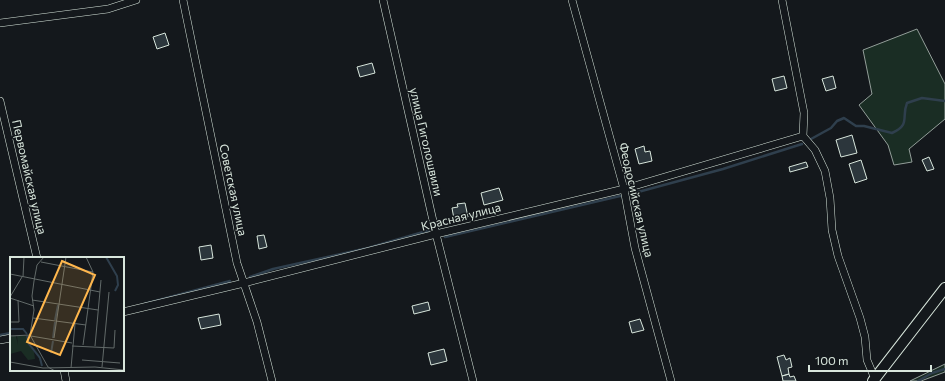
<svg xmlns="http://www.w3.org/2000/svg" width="945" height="381" font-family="Commissioner,sans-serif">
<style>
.green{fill:#1a2d24;stroke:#939e99}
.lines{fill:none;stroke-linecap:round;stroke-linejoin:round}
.stream{stroke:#2f3f4d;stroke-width:2.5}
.building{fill:#2c363c;stroke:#d8e6dc}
.street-casing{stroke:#d8e6dc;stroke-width:8}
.secondary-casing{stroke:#d8e6dc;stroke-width:12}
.street{stroke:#14181c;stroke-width:7}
.secondary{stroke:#14181c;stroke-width:10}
.labels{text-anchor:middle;stroke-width:3;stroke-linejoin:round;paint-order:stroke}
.street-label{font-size:12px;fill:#d8e6dc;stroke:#14181c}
.inset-river{fill:none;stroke:#2f3f4d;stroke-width:2}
.inset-road{fill:none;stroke:#626a69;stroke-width:1}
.view{fill:#ffb74d;fill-opacity:0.15;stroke:#ffb74d;stroke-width:2}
.inset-edge{fill:none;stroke:#d8e6dc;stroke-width:2}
</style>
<rect width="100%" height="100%" fill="#14181c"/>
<path class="green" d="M917 29 945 84V119L909 149 912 162 894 165 888 145 859 105 872 94 863 50Z
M945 364V372L921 381H910Z"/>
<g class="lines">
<path class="stream" d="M811 139 831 128 837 121 844 118 856 126H864L892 133C911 124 901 118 907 103L922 98 945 101
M638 192 723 169 802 144
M445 237 620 196
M250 277 273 269 368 248 430 230
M144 304 230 281
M0 335 11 333
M918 381 932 373 945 369"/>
</g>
<path class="building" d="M165 33 169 45 157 49 153 37Z
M372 63 375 73 360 77 357 67Z
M784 76 787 88 775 91 772 79Z
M833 76 836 88 826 91 822 79Z
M852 135 857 153 841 157 836 140Z
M644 146 645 152 650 151 652 161 639 164 635 149Z
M929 157 934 169 927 171 922 160Z
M861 160 867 179 855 183 849 164Z
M806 162 808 167 790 172 789 167Z
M499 188 503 200 484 205 481 193Z
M465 203 468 217 454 219 452 208 458 207 457 204Z
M264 235 267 247 259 249 257 236Z
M211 245 213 258 201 260 199 247Z
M428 302 430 310 414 314 412 306Z
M219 314 221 325 201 329 198 318Z
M640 319 644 330 632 333 629 322Z
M444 349 447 361 431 365 428 353Z
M784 355 786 360 790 358 792 367 788 368 789 374 782 376 777 357Z
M789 374 790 377 794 376 796 381H783L782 376Z"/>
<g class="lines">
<defs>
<path id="street" d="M183 0 237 263 257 322 272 381
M383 0 436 234 473 381
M572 0 624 189 635 248 671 381
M782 0 804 113 803 136 815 150 825 171 830 198 832 230 838 256 860 318 865 337 867 360 875 379
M0 23 108 9 136 0
M0 101 37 258
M123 312 244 283 436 234 624 189 803 136
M0 340 11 338
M64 370 66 381"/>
<path id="secondary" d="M873 381 945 288"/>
</defs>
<use href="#street" class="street-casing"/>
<use href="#secondary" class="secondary-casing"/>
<use href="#street" class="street"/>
<use href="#secondary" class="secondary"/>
</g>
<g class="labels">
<g class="street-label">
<text transform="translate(426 142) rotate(77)" y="4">улица Гиголошвили</text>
<text transform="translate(29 177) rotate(77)" y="4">Первомайская улица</text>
<text transform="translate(233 190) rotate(78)" y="4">Советская улица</text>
<text transform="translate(636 200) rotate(77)" y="4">Феодосийская улица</text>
<text transform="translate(461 217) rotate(-14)" y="4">Красная улица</text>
</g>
</g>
<g transform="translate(10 257)">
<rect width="114" height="114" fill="#14181c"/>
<path d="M3 79H6L8 88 7 79H16L18 83V79L19 87 22 89 26 93 31 101 32 110 26 94 18 86 24 95 25 102 18 103 11 94 0 97V81Z" fill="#1a2d24"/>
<path class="inset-river" d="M96 0 107 19 108 28 105 34M45 63 48 48M0 72H13L17 77M17 79 19 87 30 101 32 109M43 81 45 65M41 96 43 84"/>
<path class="inset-road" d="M34 0 27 8 24 24 22 39 24 53 20 78 38 110 45 114M31 5 83 15M0 17 90 35M13 20 14 0M0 40 12 20M0 41 24 49M22 43 88 53M23 61 76 68M0 65H9L8 43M0 79 20 78M21 79 62 86M44 81 56 0M73 88 83 15 76 0M62 89 104 91 105 73M85 89 91 23M72 103 110 106M0 105 33 111 85 110 114 113M92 110 99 35M61 111 65 67"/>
<path class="view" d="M52 4 85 18 50 98 17 85Z"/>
<rect width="114" height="114" class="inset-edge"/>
</g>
<path d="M809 365v6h122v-6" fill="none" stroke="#d8e6dc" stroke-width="2"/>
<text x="815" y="365" font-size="12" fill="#d8e6dc" stroke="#14181c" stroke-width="3" paint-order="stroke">100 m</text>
</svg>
